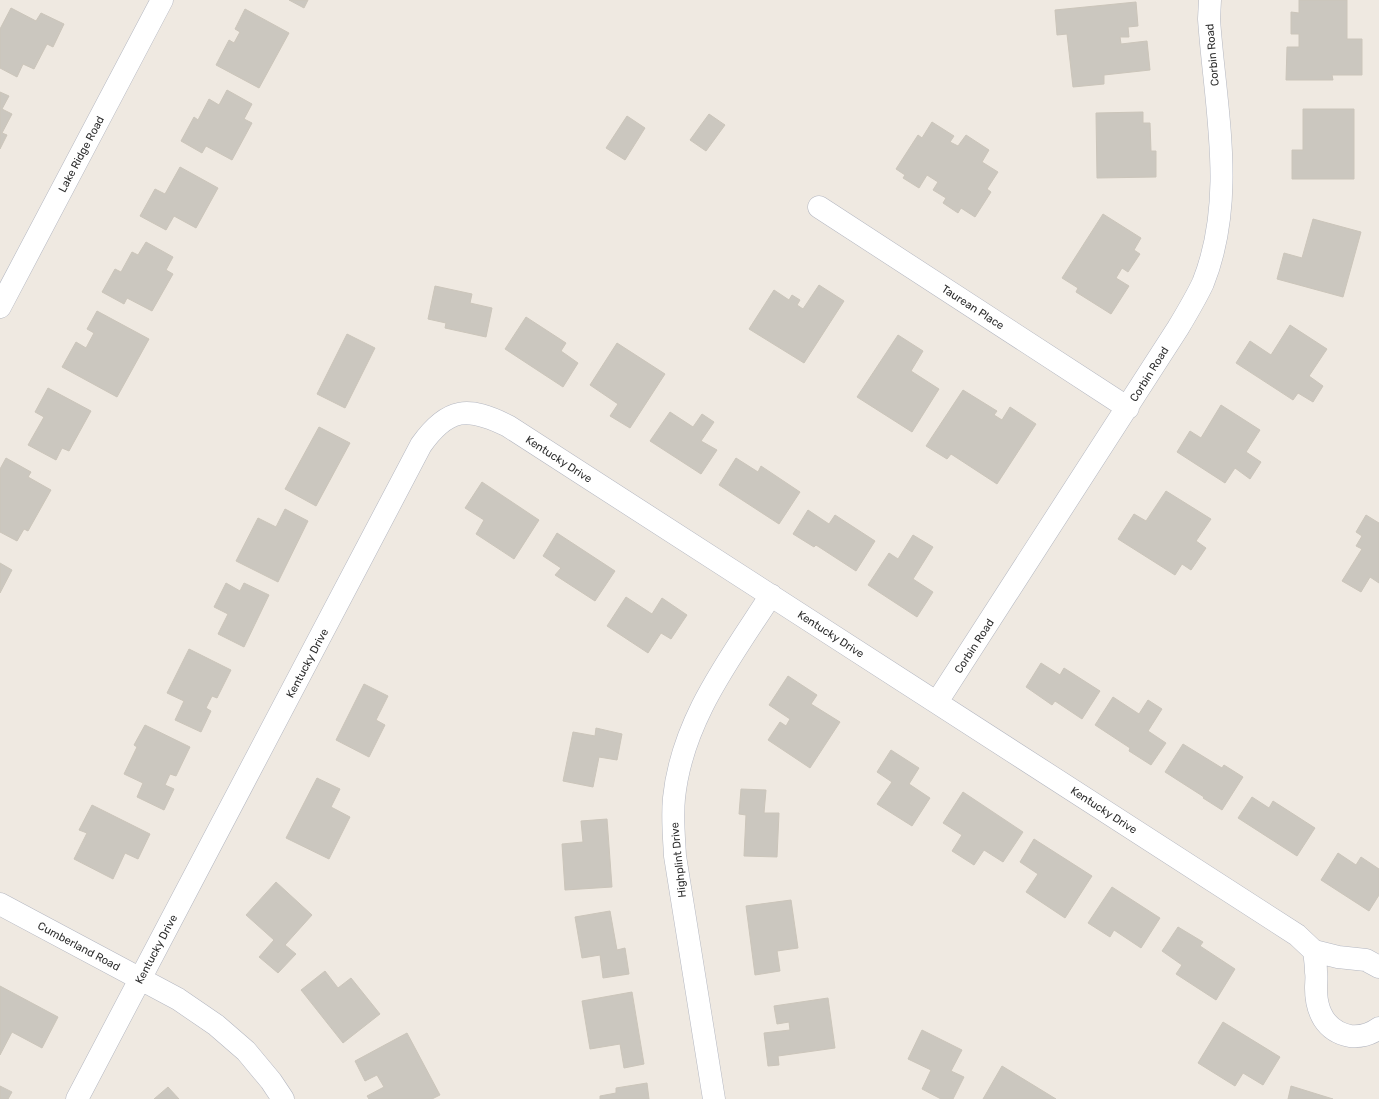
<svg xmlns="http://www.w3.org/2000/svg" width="1379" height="1099" font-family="Rubik,sans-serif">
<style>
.building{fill:#cbc7bf;stroke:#cbc5ba}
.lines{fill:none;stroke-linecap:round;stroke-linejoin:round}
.street-casing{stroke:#b4b7c1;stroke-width:23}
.street{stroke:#fff;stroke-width:22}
.labels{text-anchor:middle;stroke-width:3;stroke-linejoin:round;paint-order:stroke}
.street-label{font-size:11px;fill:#2e2e2e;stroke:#fff}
</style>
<rect width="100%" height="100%" fill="#efe9e1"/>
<path class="building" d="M289 0H308L304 8Z
M1299 0H1347V39H1362V75H1332L1333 80H1286L1287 47H1299V34H1291V12L1299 13Z
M1136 2 1138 26 1128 27 1129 37H1120L1121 44 1147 41 1150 70 1104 75V84L1073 87 1067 34 1057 35 1055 10Z
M11 8 36 21 41 13 64 24 53 47 47 44 34 69 23 64 17 77 0 68V29Z
M245 9 289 33 259 88 216 65 229 40 234 43 240 32 235 29Z
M227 90 252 104 244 119 252 123 232 160 206 146 202 153 181 141 194 117 198 120 209 99 219 105Z
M0 92 9 96 2 109 12 114 2 133 7 135 0 149Z
M1303 109H1354V179H1292V150H1303Z
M1143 112V123H1150L1151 151H1156V177L1097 178 1096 113Z
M709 114 725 125 706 151 690 140Z
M627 116 645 128 625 160 606 148Z
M932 122 954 136 950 142 958 146 966 135 989 150 982 162 998 172 987 189 991 192 975 217 961 208 958 213 943 203 946 198 933 190 938 182 927 175 919 188 903 178 905 175 896 169 918 135 922 138Z
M180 167 218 188 196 228 174 216 166 230 140 216 155 189 165 194Z
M1103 214 1141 238 1134 250 1140 254 1128 272 1122 268 1116 278 1129 286 1111 314 1076 292 1078 288 1062 278Z
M1313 219 1361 232 1343 297 1277 279 1284 253 1302 258Z
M146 242 173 257 166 270 173 274 152 311 127 298 124 304 102 292 115 269 121 272 132 252 138 255Z
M819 285 844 301 804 363 749 329 774 290 789 300 792 295 800 300 797 305 803 309Z
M435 286 472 294 470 303 492 308 486 337 445 328 446 323 428 319Z
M97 311 149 339 117 397 62 367 76 342 86 348 94 333 87 329Z
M526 317 566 343 561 351 578 363 563 387 505 349Z
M1290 325 1327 349 1309 376 1323 386 1313 402 1298 393 1293 400 1236 363 1250 341 1271 355Z
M347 334 375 348 345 408 317 394Z
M898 335 923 351 911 371 939 389 912 432 857 397Z
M617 343 665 374 630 428 610 416 618 404 590 385Z
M48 388 91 411 69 451 62 448 56 460 28 445 44 417 35 412Z
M963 390 997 411 994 415 1002 420 1010 407 1036 424 997 484 951 454 947 459 926 446Z
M1221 405 1260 430 1246 452 1261 462 1250 479 1235 468 1225 483 1177 452 1190 431 1201 438Z
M670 412 693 427 702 414 714 422 701 441 717 450 701 474 650 441Z
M319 427 350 443 316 506 285 489Z
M6 458 31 472 28 477 51 490 28 531 24 529 17 541 0 532V469Z
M736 458 758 472 761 466 800 492 779 524 719 485Z
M482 482 539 520 514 559 476 534 484 520 465 508Z
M1166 491 1211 519 1196 541 1206 548 1191 570 1182 564 1175 575 1118 539 1134 514 1146 521Z
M285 509 308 521 278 582 236 561 258 518 276 527Z
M808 510 829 524 835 515 875 541 856 571 816 545 814 547 793 534Z
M1366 515 1379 523V583L1370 577 1361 592 1342 581 1362 549 1356 546 1362 536 1356 532Z
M557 533 615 571 595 601 555 575 561 568 543 556Z
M913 535 933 547 913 579 933 592 917 617 868 585 889 553 898 559Z
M0 563 12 570 0 593Z
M226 583 240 591 244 583 269 595 244 647 218 634 228 614 214 607Z
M626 597 652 614 662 598 687 615 671 639 661 633 648 653 607 626Z
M189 649 231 670 217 698 212 696 206 708 211 711 201 732 175 720 184 701 167 693Z
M1041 663 1060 675 1064 668 1100 691 1082 719 1055 701 1052 705 1026 687Z
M788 676 817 695 811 704 840 722 810 768 768 740 780 722 786 726 790 719 769 705Z
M364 684 388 696 376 720 385 725 369 757 336 740Z
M1113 697 1139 714 1148 700 1162 709 1148 731 1166 743 1151 765 1129 751 1130 748 1095 725Z
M145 725 190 747 176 776 170 774 165 785 174 789 164 810 137 797 143 783 124 774 137 747 134 745Z
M596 728 622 734 617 760 599 757 593 787 563 781 573 732 595 736Z
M1183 744 1222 768 1224 765 1243 777 1222 810 1203 798 1204 797 1165 772Z
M891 750 919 768 909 784 930 798 912 826 877 804 892 782 877 772Z
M317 778 340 789 331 807 350 817 329 859 286 838Z
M741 789 766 790 764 813H779L777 857 744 856 746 815 739 814Z
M963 792 1023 832 1003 862 984 850 974 865 952 851 962 835 943 823Z
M1252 797 1269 808 1273 801 1315 828 1297 856 1238 818Z
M92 805 150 834 138 859 125 853 113 879 74 859 87 833 79 830Z
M607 819 612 887 565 890 562 844 583 842 581 821Z
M1034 839 1092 876 1065 918 1026 892 1038 874 1020 862Z
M1338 853 1356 865 1361 857 1379 869V895L1369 911 1321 880Z
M276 882 312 915 285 945 296 954 278 973 259 957 274 940 246 915Z
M1112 887 1160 918 1141 948 1114 930 1110 937 1088 923Z
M791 900 798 948 777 951 780 971 755 975 746 906Z
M610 911 617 950 625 948 629 974 603 978 600 955 582 958 575 917Z
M1178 927 1203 942 1200 946 1235 969 1216 1000 1176 974 1182 965 1162 951Z
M325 971 338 988 351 978 380 1014 343 1043 301 990Z
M0 986 58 1017 42 1048 12 1032 0 1055Z
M632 992 644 1064 624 1068 620 1044 590 1049 582 1001Z
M828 998 835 1048 778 1056 779 1065 768 1066 764 1033 790 1030 789 1022 777 1024 774 1006Z
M1223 1022 1280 1057 1263 1085 1243 1073 1235 1086 1198 1063Z
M922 1030 962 1050 951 1071 964 1077 953 1099H941L922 1089 931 1070 908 1059Z
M407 1033 440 1095 432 1099H369L367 1096 384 1087 377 1075 365 1081 355 1061Z
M1002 1066 1056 1099H983Z
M647 1083 649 1099H600V1096L616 1093V1088Z
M0 1086 12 1092 8 1099H0Z
M1291 1086 1333 1099H1288Z
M168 1087 179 1099H154Z"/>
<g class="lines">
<defs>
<path id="street" d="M819 207 1128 408
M0 307 162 0
M937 702 1178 328C1187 313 1196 298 1203 283 1237 198 1215 107 1209 19L1210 0
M0 904 178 999 216 1025 246 1051 271 1081 283 1099
M1314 951C1315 958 1316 965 1316 972 1317 977 1316 983 1316 988 1316 1011 1325 1031 1350 1036 1360 1037 1371 1034 1379 1028
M77 1099 421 445C448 407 468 406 508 426L1297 935 1314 951 1338 957 1366 960 1379 967
M714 1099 675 856C674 836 672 818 674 798 682 720 730 659 771 595"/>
</defs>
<use href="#street" class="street-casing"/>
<use href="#street" class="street"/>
</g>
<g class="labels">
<g class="street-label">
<text transform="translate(1212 55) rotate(-95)" y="4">Corbin Road</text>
<text transform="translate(81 154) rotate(-62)" y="4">Lake Ridge Road</text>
<text transform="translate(973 307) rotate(33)" y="4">Taurean Place</text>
<text transform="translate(1149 374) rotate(-58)" y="4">Corbin Road</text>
<text transform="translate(559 459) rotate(33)" y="4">Kentucky Drive</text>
<text transform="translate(831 634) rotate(33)" y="4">Kentucky Drive</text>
<text transform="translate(974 646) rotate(-57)" y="4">Corbin Road</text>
<text transform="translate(307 663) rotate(-62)" y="4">Kentucky Drive</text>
<text transform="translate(1104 810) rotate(33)" y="4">Kentucky Drive</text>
<text transform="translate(678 860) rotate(-96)" y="4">Highplint Drive</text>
<text transform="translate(79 946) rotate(28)" y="4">Cumberland Road</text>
<text transform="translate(156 949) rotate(-62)" y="4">Kentucky Drive</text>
</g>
</g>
</svg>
